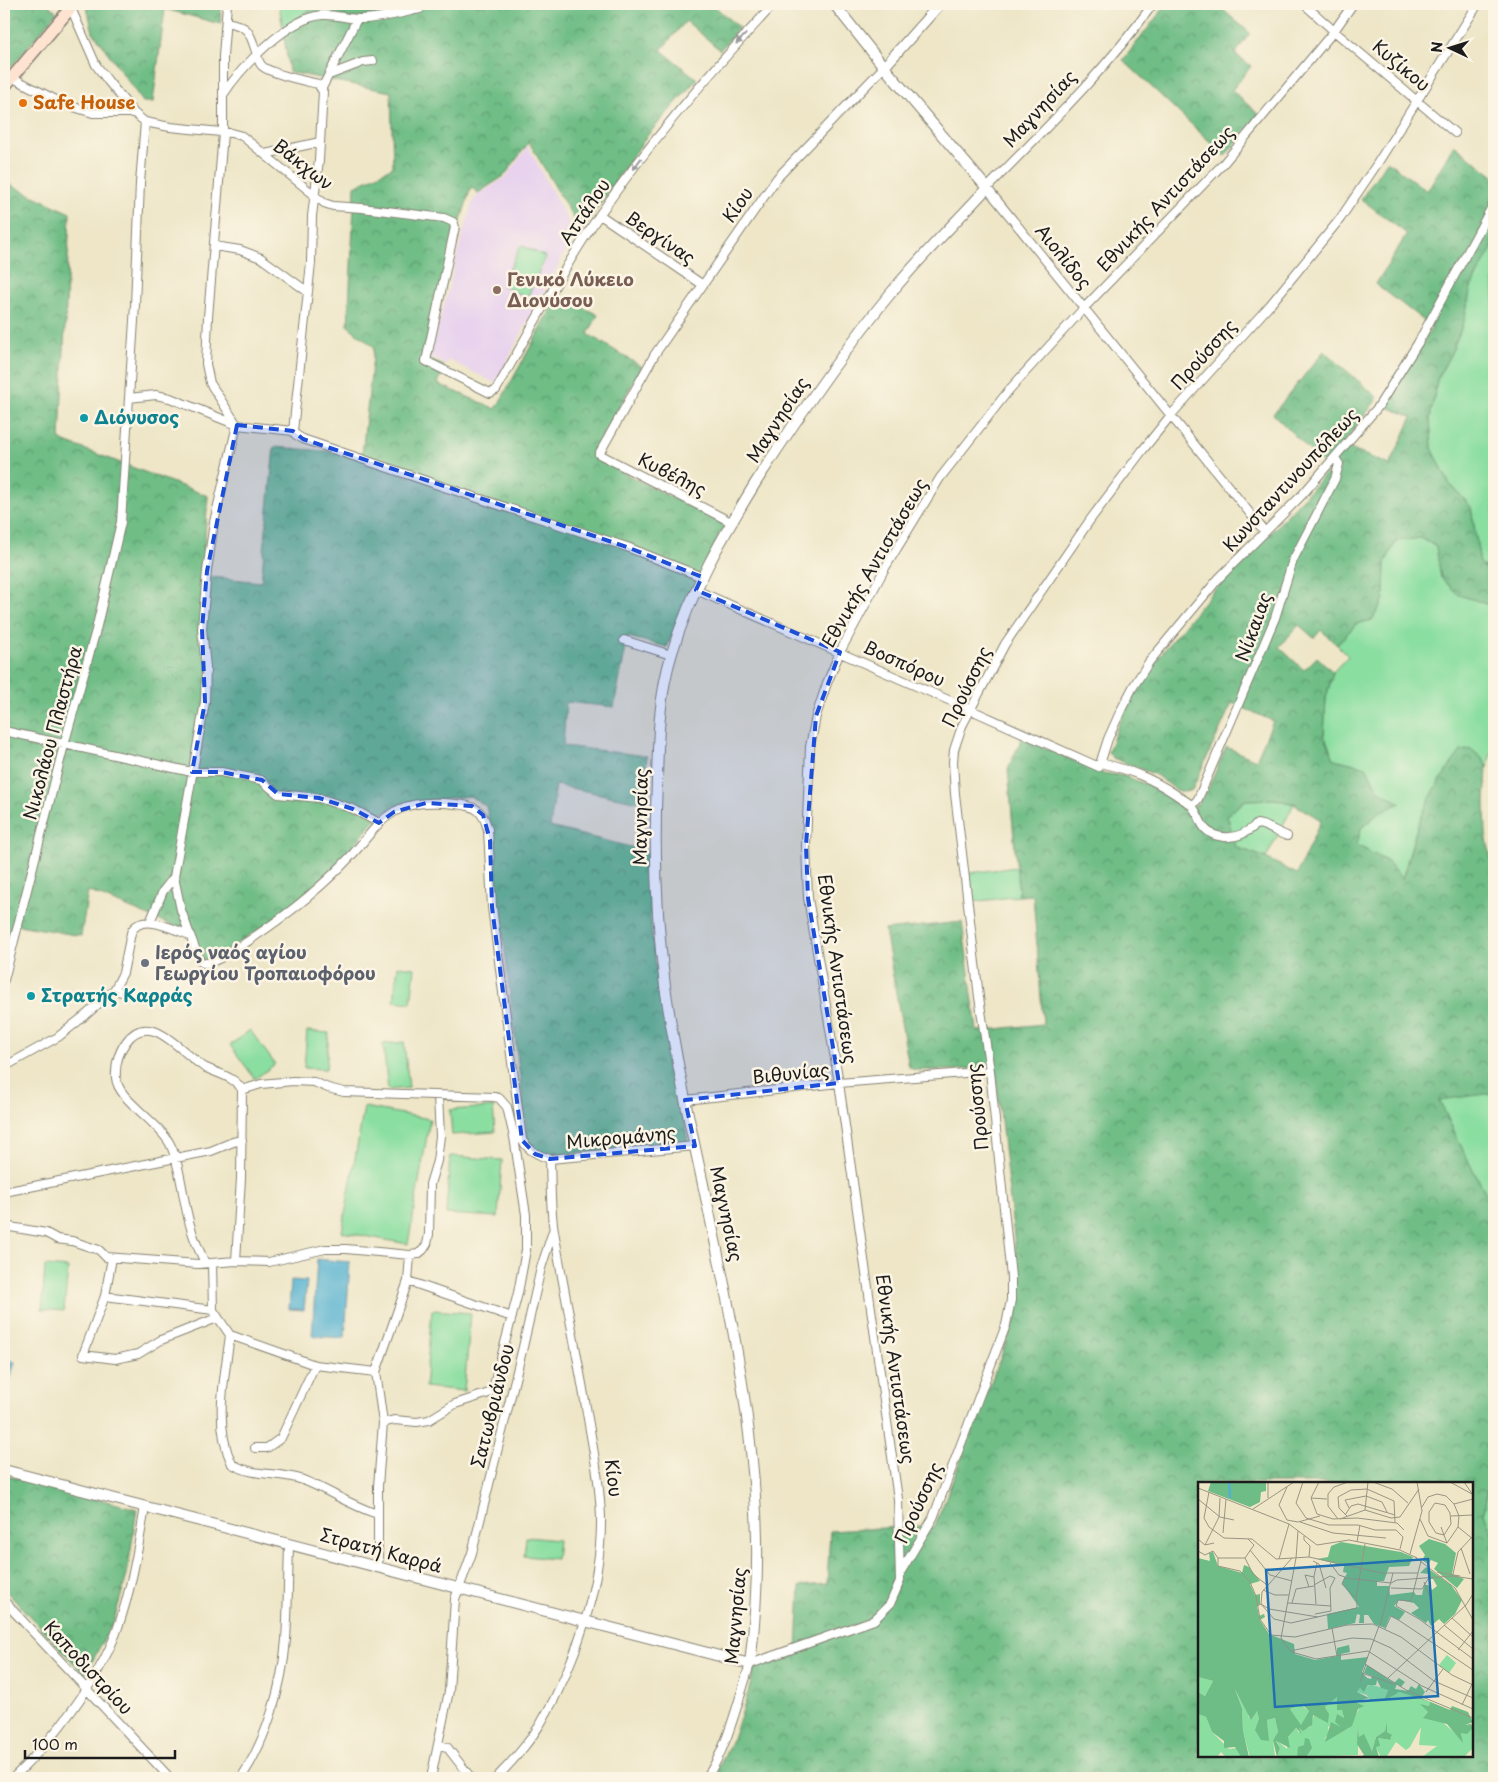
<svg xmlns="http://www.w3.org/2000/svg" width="1498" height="1782" font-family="'Playpen Sans',sans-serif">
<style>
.built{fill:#e8d2ee}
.green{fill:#8adea0;stroke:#537d5e}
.forest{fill:url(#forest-crowns);stroke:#466c51;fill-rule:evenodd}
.water{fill:#52b1d0;stroke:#376676}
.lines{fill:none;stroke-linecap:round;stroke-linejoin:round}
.minor-casing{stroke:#858172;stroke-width:10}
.tertiary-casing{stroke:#858172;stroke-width:12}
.secondary-casing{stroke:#858172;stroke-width:14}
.minor{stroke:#fff;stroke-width:8}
.tertiary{stroke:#fff;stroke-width:10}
.secondary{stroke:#fee3d1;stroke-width:11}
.oneway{fill:#999}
.marked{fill:#1d4ed8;fill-opacity:0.2;stroke:#1d4ed8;stroke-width:4;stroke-dasharray:10 6;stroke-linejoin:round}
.food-dot{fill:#e8710a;stroke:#fcf5e5;stroke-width:2}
.education-dot{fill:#8d6e63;stroke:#fcf5e5;stroke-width:2}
.culture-dot{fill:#0f9aa8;stroke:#fcf5e5;stroke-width:2}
.worship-dot{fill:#6b7280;stroke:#fcf5e5;stroke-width:2}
.labels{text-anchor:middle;stroke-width:5;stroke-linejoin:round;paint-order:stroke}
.street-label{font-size:18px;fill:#1c1c1c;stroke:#fcf5e5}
.food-label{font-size:18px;font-weight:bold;fill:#c56008;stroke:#fcf5e5;text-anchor:start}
.education-label{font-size:18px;font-weight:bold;fill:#785e54;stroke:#fcf5e5;text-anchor:start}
.culture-label{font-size:18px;font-weight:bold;fill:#0d838f;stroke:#fcf5e5;text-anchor:start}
.worship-label{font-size:18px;font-weight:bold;fill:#5b616d;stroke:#fcf5e5;text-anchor:start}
.inset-river{fill:none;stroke:#52b1d0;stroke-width:2.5}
.inset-road{fill:none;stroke:#9a9583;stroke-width:1}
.view{fill:#1f6fb2;fill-opacity:0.15;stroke:#1f6fb2;stroke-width:2.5}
.inset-edge{fill:none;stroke:#1c1c1c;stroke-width:2.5}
</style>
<defs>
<pattern id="forest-crowns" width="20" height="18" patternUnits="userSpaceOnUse" patternTransform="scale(1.25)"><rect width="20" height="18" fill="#6fbd86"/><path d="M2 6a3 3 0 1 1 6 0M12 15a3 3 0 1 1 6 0" fill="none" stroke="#5a996d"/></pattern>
</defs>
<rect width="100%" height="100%" fill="#fcf5e5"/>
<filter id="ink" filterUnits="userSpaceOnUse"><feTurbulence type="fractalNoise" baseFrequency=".02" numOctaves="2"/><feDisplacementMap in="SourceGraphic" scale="10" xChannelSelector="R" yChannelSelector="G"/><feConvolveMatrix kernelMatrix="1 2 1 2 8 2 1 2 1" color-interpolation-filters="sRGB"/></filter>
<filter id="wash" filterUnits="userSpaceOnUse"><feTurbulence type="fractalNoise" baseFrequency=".0096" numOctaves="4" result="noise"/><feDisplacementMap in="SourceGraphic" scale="20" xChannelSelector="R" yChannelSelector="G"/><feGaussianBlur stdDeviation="1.12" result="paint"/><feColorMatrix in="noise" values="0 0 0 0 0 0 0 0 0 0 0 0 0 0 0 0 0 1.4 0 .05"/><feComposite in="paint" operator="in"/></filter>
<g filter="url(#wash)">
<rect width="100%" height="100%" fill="#eee6c7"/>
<path class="built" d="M528 146 575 234 495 383 449 360 446 365 430 356 455 265 460 243 473 201 478 195 506 177Z"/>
<path class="green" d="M279 4H318L283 29Z
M1494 244V575L1480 564 1471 507 1449 483 1432 448 1430 419 1437 380 1453 349 1464 321 1471 287Z
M521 245 546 257 527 298 502 285Z
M1421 538 1437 547 1441 578 1459 595 1490 604 1494 603V749L1491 753 1487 768 1483 759 1429 800 1416 830 1402 879 1388 862 1357 845 1361 828 1380 812 1400 803 1379 791 1366 767 1334 759 1324 735 1326 698 1333 672 1348 656 1337 645 1356 624 1372 620 1384 599 1385 563 1396 541Z
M1275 799 1294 804 1266 858 1236 847 1227 815 1246 800Z
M1017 867 1019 896 973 902 969 873Z
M398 966 415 968 411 1003 394 1001Z
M250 1030 275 1064 255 1079 230 1045Z
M307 1031 329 1033 326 1069 304 1068Z
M404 1042 409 1088 388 1090 383 1044Z
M1491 1092 1494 1093V1203L1489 1199 1467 1159 1439 1099Z
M364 1107 430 1119 408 1244 342 1232Z
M493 1107 495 1132 452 1135 450 1110Z
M450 1156 502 1160 498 1217 446 1214Z
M45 1266 68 1268 64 1311 42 1309Z
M432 1310 471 1313 464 1391 425 1387Z
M1494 1473V1538L1484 1513 1488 1482Z
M526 1537 558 1540 556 1559 524 1556Z"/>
<path class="forest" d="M4 4H47L57 12 12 66 4 61Z
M86 4H221L220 24 165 9 153 102H143L93 32Z
M318 4H712L739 28 720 50 686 21 661 50 697 79 647 136 581 231 529 142 504 176 478 193 471 187 455 240 428 359 444 366 438 384 496 409 559 295 598 315 588 334 642 367 591 456 725 525 686 602 667 647 628 637 614 707 566 702 563 746 647 756 644 803 556 785 550 827 647 851C649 879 649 907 652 935 659 1005 678 1073 688 1143L558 1155 541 1152 528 1146 490 824 486 806 470 796 404 803 381 814 327 876 279 916 215 958 202 960 193 934 88 891 81 936 13 924 4 960V182L70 213 60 440 208 496 202 576 261 582 274 447 362 454 374 347 348 326 355 186 393 167 391 92 289 72 283 29Z
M1167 4H1216L1250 33 1235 54 1251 66 1232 90 1259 115 1225 156 1123 60Z
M1454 145 1494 176V244L1471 287 1464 321 1453 349 1437 380 1430 419 1432 448 1449 483 1471 507 1480 563 1494 575V603L1490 605 1459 595 1441 578 1436 547 1421 538 1396 541 1385 563 1384 599 1372 620 1356 624 1337 645 1321 630 1314 638 1299 625 1279 647 1304 670 1317 657 1333 672 1326 698 1324 735 1334 759 1366 767 1379 791 1401 803 1380 812 1361 828 1357 845 1388 862 1402 879C1408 864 1411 847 1416 831 1426 801 1442 775 1461 751L1471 749 1483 759 1487 768 1485 801 1486 834 1494 874V1093L1439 1100 1467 1159 1489 1199 1494 1203V1473L1488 1482 1484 1513 1494 1538V1778H712C735 1743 746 1702 756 1662L797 1650 800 1586 827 1584 830 1531 921 1526 934 1528 1017 1315 1018 1273 995 1067 955 1070H915L909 1067 885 930 962 922 977 1031 1043 1024 1033 895 1019 896 1008 769 1022 738 1102 773 1124 776 1148 785 1172 798 1186 812 1199 802 1208 789 1226 747 1256 760 1273 721 1232 703 1192 790 1184 792 1176 790 1156 775 1113 758 1108 752 1119 723 1139 684 1168 645 1212 592 1265 539 1328 471 1323 464 1273 414 1324 351 1378 398 1344 442 1350 449 1390 465 1412 417 1385 406 1432 327 1376 284 1407 234 1361 199 1387 161 1427 191ZM1275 799 1294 804 1321 820 1297 874 1266 858 1236 847 1227 815 1246 800ZM1199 1483H1472V1756H1199Z
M4 1475 137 1509 127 1575 114 1620 85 1675 4 1589Z"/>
<path class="water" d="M317 1259 350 1262 345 1338 312 1336Z
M291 1280 307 1281 304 1310 289 1309Z
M4 1358 15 1362 4 1401Z"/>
</g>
<g filter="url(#ink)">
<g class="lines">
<defs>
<path id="minor" d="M1153 4C1105 71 1045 129 987 188L1265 532
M1304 4 1334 31 1455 133
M71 8 96 65 108 81 134 113 145 122 170 127 231 133 242 136 324 203 333 206 362 208 444 218 453 222 455 227 426 361 490 393 496 390C530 331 562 270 600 214 652 139 712 70 774 4
M226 22C250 26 250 33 257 55 258 59 259 63 262 66 271 74 305 81 318 84L323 92 319 160 312 216 311 263 293 431
M329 75 363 62 373 61
M11 77 62 103 80 109 93 113H134
M322 88 357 19
M223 95C241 67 288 18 322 15 335 14 347 19 360 19 380 19 401 13 420 9
M265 154 320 142
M600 215 703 285
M214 246 240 250 261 258 308 292
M129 398 156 395 170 398 237 425 293 431 296 435 303 439 447 488 627 547 702 577
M731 522 599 454 655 354 777 178 884 67
M696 590 969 709 1099 767 1108 739 1121 710 1133 687 1149 662 1219 578 1302 495 1378 407 1418 343 1494 203
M624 640 671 655
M4 731 192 772H221L261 780 278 794 319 798 353 809 379 823
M1101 763C1130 770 1151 778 1175 794 1180 798 1187 801 1191 805 1202 817 1199 831 1218 836 1234 840 1246 834 1257 824 1268 825 1277 833 1287 836
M1192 806 1198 799 1275 618 1293 560 1335 479 1339 464 1335 458
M174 877 181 910 190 935
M150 922 163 891 174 877 205 702 206 667 202 629 207 571 214 522 237 425 210 383 206 364 208 317 223 133V56L227 4
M4 980 64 745 96 630 121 522 135 305 140 183 145 122
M114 990 140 997
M4 1067 58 1037 87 1014 114 990 123 973 131 933C140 911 174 930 190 935L200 961C203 963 203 964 207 963 225 961 294 909 310 895 324 883 337 871 349 858 364 843 375 823 394 812 412 801 436 802 456 804 476 806 483 810 488 830L492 907 522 1140C529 1151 538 1155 550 1159L695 1146
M242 1090 261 1084 293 1081 314 1082 328 1088 344 1092 494 1097 499 1098 507 1107 514 1137 526 1215V1250L518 1293 493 1389 489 1393 455 1404 429 1420 417 1422 394 1420 383 1423
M685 1100 839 1083 990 1071
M4 1192 211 1151 233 1142 242 1140
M4 1226 46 1233 57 1239 72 1241 99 1250 106 1257 198 1264 236 1261 269 1262 325 1249H346L410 1255 418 1254 423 1250 427 1244 429 1234 430 1184 437 1161 440 1136 438 1096
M112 1258 105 1296 83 1355 115 1359 138 1354 161 1340 217 1318
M205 1263C200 1252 194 1240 191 1228 183 1204 181 1165 170 1144 157 1120 118 1100 116 1078 115 1065 118 1053 126 1042 150 1008 182 1054 204 1067 216 1073 236 1077 242 1090L241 1178 236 1261
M212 1263 213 1310 230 1335 315 1365 376 1372
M408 1281 512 1317
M105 1296 213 1310
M230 1335C225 1377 213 1424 232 1464 256 1478 278 1471 303 1480 329 1490 351 1506 378 1514
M255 1448H267L281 1438 315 1365
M378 1567V1486L383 1423 376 1372 408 1281 410 1255
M900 1573 933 1518 1006 1325 1011 1300V1277L990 1071 979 997 955 794 953 762 954 750 962 726 1005 644 1090 520 1142 451 1171 415 1270 305 1340 219 1377 164 1478 4
M4 1601 170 1778
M439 1745 447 1747 471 1778
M13 1778C52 1741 97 1683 116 1633 131 1592 138 1549 145 1507
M241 1778C267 1739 282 1687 286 1640 288 1609 288 1576 289 1544
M431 1778 449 1691 455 1599 472 1553 523 1347 541 1268 553 1231
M496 1778C513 1761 529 1743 541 1723 575 1666 602 1584 601 1518 600 1483 593 1448 587 1413 577 1352 564 1292 554 1231 550 1208 551 1183 550 1159
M706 1778C727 1750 739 1698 750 1664L874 1620 890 1604 900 1581 898 1499 839 1083 808 898 806 845 810 747 816 716 827 683 840 652 885 568 940 478 1009 390 1084 308 1223 164 1334 31 1353 4"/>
<path id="tertiary" d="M884 67 940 4
M4 1470 750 1664C756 1614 759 1563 756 1513 750 1398 725 1286 701 1175 687 1112 674 1049 665 986 656 918 654 849 657 780 658 738 659 694 672 653 690 592 723 536 756 482 799 415 844 349 895 288 924 253 957 221 987 188L884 67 834 4"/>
<path id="secondary" d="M4 87 74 4"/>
</defs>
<use href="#minor" class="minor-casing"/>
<use href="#tertiary" class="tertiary-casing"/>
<use href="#secondary" class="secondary-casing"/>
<use href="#minor" class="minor"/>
<use href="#tertiary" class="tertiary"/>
<use href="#secondary" class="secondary"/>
</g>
<defs><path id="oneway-solid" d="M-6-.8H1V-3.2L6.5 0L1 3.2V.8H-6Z" transform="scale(1.25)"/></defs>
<g class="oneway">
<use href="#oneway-solid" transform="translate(741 39) rotate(134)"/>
<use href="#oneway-solid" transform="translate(637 164) rotate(126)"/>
</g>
</g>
<path class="marked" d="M237 425 293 431 303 439 627 547 702 577 696 590 840 652 816 716 806 845 808 898 839 1083 685 1100 695 1146 550 1159 535 1154 522 1140 492 907 490 840 483 815 472 806 426 803 394 812 379 823 353 809 319 798 278 794 262 780 221 772H192L205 702 202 629 207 571Z"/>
<circle class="food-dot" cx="23" cy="103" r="5"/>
<circle class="education-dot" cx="497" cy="290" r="5"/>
<g class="culture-dot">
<circle cx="84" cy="418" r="5"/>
<circle cx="31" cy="996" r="5"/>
</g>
<circle class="worship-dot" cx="145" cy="963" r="5"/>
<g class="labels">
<g class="street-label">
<text transform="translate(1401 66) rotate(40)" y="6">Κυζίκου</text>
<text transform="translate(1040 109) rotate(-47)" y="6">Μαγνησίας</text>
<text transform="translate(303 165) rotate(38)" y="6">Βάκχων</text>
<text transform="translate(1166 199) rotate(-47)" y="6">Εθνικής Αντιστάσεως</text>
<text transform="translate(738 205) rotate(-55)" y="6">Κίου</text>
<text transform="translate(585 212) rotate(-56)" y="6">Αττάλου</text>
<text transform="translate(660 238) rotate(34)" y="6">Βεργίνας</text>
<text transform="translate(1063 257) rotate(51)" y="6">Αιολίδος</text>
<text transform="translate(1204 355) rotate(-48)" y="6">Προύσσης</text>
<text transform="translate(778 420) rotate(-57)" y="6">Μαγνησίας</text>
<text transform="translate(672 475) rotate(27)" y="6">Κυβέλης</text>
<text transform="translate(1291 480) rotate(-47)" y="6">Κωνσταντινουπόλεως</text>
<text transform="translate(875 563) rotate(-60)" y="6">Εθνικής Αντιστάσεως</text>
<text transform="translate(1254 627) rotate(-70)" y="6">Νίκαιας</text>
<text transform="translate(904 664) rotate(24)" y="6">Βοσπόρου</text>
<text transform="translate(967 687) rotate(-64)" y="6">Προύσσης</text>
<text transform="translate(53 733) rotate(-75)" y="6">Νικολάου Πλαστήρα</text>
<text transform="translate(641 817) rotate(-89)" y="6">Μαγνησίας</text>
<text transform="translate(837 969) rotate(82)" y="6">Εθνικής Αντιστάσεως</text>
<text transform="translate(791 1074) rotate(-6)" y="6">Βιθυνίας</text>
<text transform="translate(978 1107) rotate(-96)" y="6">Προύσσης</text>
<text transform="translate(621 1138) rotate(-5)" y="6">Μικρομάνης</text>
<text transform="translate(726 1214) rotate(78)" y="6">Μαγνησίας</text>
<text transform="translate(895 1369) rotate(82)" y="6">Εθνικής Αντιστάσεως</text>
<text transform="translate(493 1406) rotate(-76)" y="6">Σατωβριάνδου</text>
<text transform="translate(613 1478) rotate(83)" y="6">Κίου</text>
<text transform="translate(919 1503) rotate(-65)" y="6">Προύσσης</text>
<text transform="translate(381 1551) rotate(15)" y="6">Στρατή Καρρά</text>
<text transform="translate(736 1616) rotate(-85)" y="6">Μαγνησίας</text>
<text transform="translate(88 1668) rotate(47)" y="6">Καποδιστρίου</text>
</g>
<g class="food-label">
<text x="33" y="109">Safe House</text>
</g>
<g class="education-label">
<text x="507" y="286">Γενικό Λύκειο<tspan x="507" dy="21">Διονύσου</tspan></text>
</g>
<g class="culture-label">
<text x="94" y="424">Διόνυσος</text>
<text x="41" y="1002">Στρατής Καρράς</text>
</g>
<g class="worship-label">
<text x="155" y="959">Ιερός ναός αγίου<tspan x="155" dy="21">Γεωργίου Τροπαιοφόρου</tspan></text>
</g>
</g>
<g transform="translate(1198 1482)">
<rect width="275" height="275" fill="#eee6c7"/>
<path d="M0 195 15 199 7 214 0 210ZM172 202 190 208 188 215 201 210 232 220 231 224 224 223 230 230 226 235 243 239 264 257 263 251 275 246V266L266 275H224L239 264 221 263 223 245 212 265 208 268 198 260 189 274 183 275 177 264 180 256 191 258 194 254 189 250V241L187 249 178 255 174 269 167 256 161 255 160 245V273L108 275 112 267 108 259 99 275H79L82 266 78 258 89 267 90 255 98 246 101 251V246L105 248 112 245 116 233 126 238 130 230 127 225 139 215V224L144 227 146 236H142L143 246 135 241 130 245 131 252 126 257 151 246 162 225 158 221 172 219 169 213 159 210 162 206 166 209ZM37 206 48 223 51 236 59 228 65 256 70 259 69 238 77 236 80 250 75 258 77 275H52L45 250 44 226ZM102 222 111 229 103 244 92 227ZM0 232 8 235 14 250 31 267 40 266 43 275H28L23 270 19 275H0Z" fill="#8adea0"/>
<path d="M13 0H68V9L63 10 62 20 52 25 10 9ZM231 57 247 62 258 71 254 92 266 97 259 106 236 87 240 81 233 78 230 82 224 78 227 73 221 64ZM143 60 203 70 215 75 211 84 191 85 186 99H179V104H191L192 113 216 110 218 113H224L226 103H230L234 108 239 104 235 97H230L231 92 222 91 228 85 253 103 264 118 257 132 246 142 241 137 233 144 230 138 228 141 213 131 221 126 216 121 201 118 196 124 207 130 205 133 201 138 192 134 187 146 176 142 170 133H166V141H161L162 133 159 132 157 141 130 147 129 132 161 125 144 101 149 91 145 90 146 84 119 77 130 75 133 64ZM15 70 20 84 44 91 46 83 51 85 62 99 52 102 57 113 62 112V122L59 124 61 134 66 132 67 135 62 138 71 152 96 162 97 172 117 178 139 174V166L151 163 152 170 143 172V178L170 175 164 190 169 196 173 197 174 194 166 191 169 183 196 201 201 196 207 200 203 205 199 202 197 207 210 209 213 204 218 207 221 202 227 210 223 216 252 228 254 224 270 230 275 240 267 243 273 242 275 246 269 252 263 251 265 261 249 242 225 236 230 230 222 222 231 224 232 220 201 210 186 219 190 208 183 206 179 198 178 203H170L166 210 162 206 159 210 171 216 157 220 166 224 160 227 154 244 127 260 133 240 143 245 137 240 139 232 146 236 144 228H139V215L127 225 131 232 130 241 115 233 114 243 105 249 101 246 104 252 98 246 90 255 92 266 78 259 82 266 79 275 75 258 80 250 77 236 69 238 71 259 63 258 57 248 61 237 59 229 53 238 37 207 44 226 45 249 51 275H43L37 265 26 266V259L14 250 8 235 0 232V210L7 214 15 199 0 195V76L12 79 11 71ZM104 222 111 229 103 243 92 227ZM189 240V250L194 253 192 258 180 256 182 264 178 265 181 275H162L166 273 159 262 160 245 161 255 166 252 174 269 178 255 187 249ZM107 256 111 257 114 266 108 275H99L100 265 106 263Z" fill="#6fbd86" fill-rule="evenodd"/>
<path d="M249 173 258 181 251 191 241 183Z" fill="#8adea0"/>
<path class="inset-river" d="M31 0 32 16"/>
<path class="inset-road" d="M70 0V16M105 0 98 21 108 36 131 43H160L177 48H198L205 55 202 67M121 0 113 16 119 32 135 37 159 36 199 41 206 48M175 0 194 7 210 21M252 0 274 12M266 0 275 13M89 5 81 23 89 38M0 6 91 42 119 63 151 58 202 68 219 76M113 16 129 17M0 17 22 35 36 38M237 21 247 23 252 31 253 42 246 53 238 51 231 40V30ZM256 22 275 17M224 25 230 15 239 12 248 14 256 22 261 34 260 45 249 61M151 26 147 18 168 14 184 20 189 30M55 27 96 0M167 28 170 0M147 33 153 24 160 22 197 33M149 34 141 26 140 15 153 8 169 7 196 19 197 40M253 34 275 33M6 36 11 45 26 56 54 57 78 77 111 75 184 91H220M6 36 11 10M140 37 130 24V12L136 5 150 0M142 37 167 28 193 36 202 35 221 7M222 37 230 54 249 61M89 38 100 40 122 34M102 40 135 51 188 56M243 45 249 61M260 45 275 57M25 51 28 17M106 54V58L112 64 111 75M0 57 7 63 16 61M159 60 162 43M7 63 21 35 22 16M263 66 272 92M52 68 72 93 94 99M0 69 7 73 15 69 20 76M212 72 224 29 219 0M217 75 257 106 275 138M20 76V84L42 89 52 100 58 114 62 137 73 153 97 155 149 143 175 142 203 155 254 193 275 203M20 76H47L55 92 69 103M47 76 56 63 50 57M94 76 64 110 63 122 71 127 120 135M81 77 91 42M115 79 121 82 128 106M223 79 213 119 200 118 198 124 221 137 275 177M239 90 262 94M255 92 260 70 275 54M147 96 193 101 199 98 255 94 275 97M226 100 232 115M116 103 132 94 137 96 132 106 133 129 117 132M111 105 107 93 116 95M193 106 224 107 230 97M65 108 77 113H91M158 116 167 62M90 121 133 124M94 121 98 107 116 104M118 122 116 94 119 81M59 124 63 122 76 137 93 141 159 126V118L144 102 147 95 141 93 132 81M254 136 275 155M246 143 275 167M181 144 167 182 208 208 275 236M182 144 195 91M134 146 139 174M187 147 193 134 202 139 275 188M83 156 92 169 154 156 173 157 193 166 236 199 275 216M83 156 98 76 100 49M260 168 275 149M94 170 118 177 170 169 224 204 275 227M164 191 196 202M190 196 268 123 275 112M162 200 168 182M228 210 245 187M264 223 275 200"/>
<path class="view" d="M230 77 240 214 77 225 68 88Z"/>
<rect width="275" height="275" class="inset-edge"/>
</g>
<rect width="1498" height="1782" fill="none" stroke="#fcf5e5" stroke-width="20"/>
<g transform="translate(1450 48) rotate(274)" stroke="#fcf5e5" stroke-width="4" paint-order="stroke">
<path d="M0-4L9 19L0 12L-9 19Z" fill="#1c1c1c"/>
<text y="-8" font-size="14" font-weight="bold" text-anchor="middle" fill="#1c1c1c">N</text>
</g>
<path d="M25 1750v8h150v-8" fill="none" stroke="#1c1c1c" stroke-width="2.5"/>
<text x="32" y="1750" font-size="15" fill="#1c1c1c" stroke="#fcf5e5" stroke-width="4" paint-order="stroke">100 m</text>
</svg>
